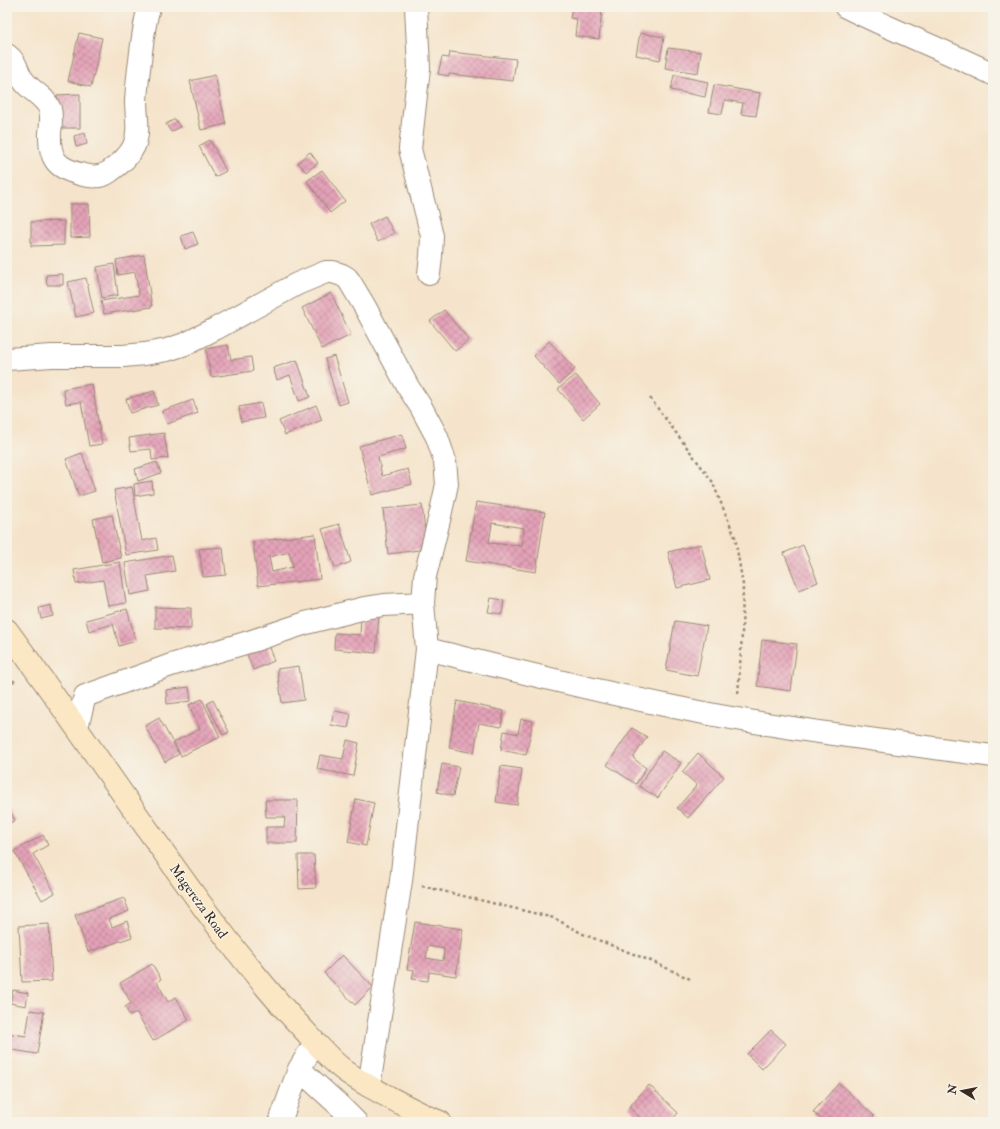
<svg xmlns="http://www.w3.org/2000/svg" width="1000" height="1129" font-family="'IM FELL Double Pica',serif">
<style>
.building{fill:url(#building-cross-hatch);fill-rule:evenodd}
.lines{fill:none;stroke-linecap:round;stroke-linejoin:round}
.street-casing{stroke:#988774;stroke-width:24}
.secondary-casing{stroke:#988774;stroke-width:24}
.path{stroke:#988774;stroke-width:2.5;stroke-dasharray:3 3;stroke-linecap:butt}
.street{stroke:#fff;stroke-width:22}
.secondary{stroke:#fbe7c3;stroke-width:22}
.labels{text-anchor:middle;stroke-width:3;stroke-linejoin:round;paint-order:stroke}
.street-label{font-size:14px;fill:#3b2a1e;stroke:#f7f3e8}
</style>
<defs>
<pattern id="building-cross-hatch" width="8" height="8" patternUnits="userSpaceOnUse"><rect width="8" height="8" fill="#e4a2b8"/><path d="M0 0l8 8M0 8l8-8" fill="none" stroke="#ba8495"/></pattern>
</defs>
<rect width="100%" height="100%" fill="#f7f3e8"/>
<filter id="ink" filterUnits="userSpaceOnUse"><feTurbulence type="fractalNoise" baseFrequency=".025" numOctaves="2"/><feDisplacementMap in="SourceGraphic" scale="8" xChannelSelector="R" yChannelSelector="G"/><feConvolveMatrix kernelMatrix="1 2 1 2 8 2 1 2 1" color-interpolation-filters="sRGB"/></filter>
<filter id="wash" filterUnits="userSpaceOnUse"><feTurbulence type="fractalNoise" baseFrequency=".012" numOctaves="4" result="noise"/><feDisplacementMap in="SourceGraphic" scale="16" xChannelSelector="R" yChannelSelector="G"/><feGaussianBlur stdDeviation="0.9" result="paint"/><feColorMatrix in="noise" values="0 0 0 0 0 0 0 0 0 0 0 0 0 0 0 0 0 1.4 0 .05"/><feComposite in="paint" operator="in"/></filter>
<g filter="url(#wash)">
<rect width="100%" height="100%" fill="#f5e4cb"/>
<g id="blocks">
<path class="building" d="M572 7 602 10 599 39 575 36 577 19 570 18Z
M79 33 102 38 91 87 68 81Z
M640 33 664 37 660 60 636 55Z
M668 48 701 52 698 73 665 68Z
M450 52 516 59 513 81 449 74V76L438 74 442 57 449 58Z
M215 75 226 124 201 130 190 81Z
M674 75 708 82 705 97 671 90Z
M714 85 760 93 756 116 741 114 743 103 725 100 722 114 709 112Z
M80 94V128H57V95Z
M175 119 180 127 171 132 166 124Z
M85 133 87 144 76 147 74 136Z
M210 140 226 171 215 177 199 146Z
M310 152 318 163 306 172 298 162Z
M322 170 345 201 330 213 307 181Z
M70 204H89L90 237 70 238Z
M385 216 394 233 378 242 369 224Z
M64 221V245L31 246V222Z
M193 232 198 244 185 249 181 236Z
M144 255 152 307 104 314 101 301 139 295 135 272 118 275 116 260Z
M114 264 118 295 102 298 97 267Z
M63 274V285H47L46 275Z
M86 278 94 313 76 317 68 282Z
M331 293 351 335 322 349 302 308Z
M7 304 11 321 7 322Z
M444 310 469 340 455 351 430 321Z
M549 341 575 369 559 384 534 356Z
M228 345 231 360 251 357 253 371 211 377 206 349Z
M334 356 348 402 339 405 325 359Z
M297 360 310 397 299 401 290 375 277 380 273 368Z
M576 375 600 404 583 419 558 389Z
M92 384 102 444 89 446 81 402 66 404 63 389Z
M154 391 158 405 130 413 126 399Z
M193 400 198 413 167 424 162 411Z
M261 403 264 418 241 422 239 407Z
M316 405 322 420 285 435 279 421Z
M164 433 168 458 152 460 151 449 131 451 129 438Z
M402 434 406 449 378 457 382 476 408 469 412 484 372 495 359 446Z
M82 453 95 491 79 496 66 459Z
M157 462 161 473 138 481 135 469Z
M152 481 153 493 135 496 134 484Z
M132 487 142 541 156 538 158 550 126 555 114 490Z
M476 502 545 512 536 572 466 561ZM492 523 524 528 522 546 489 543Z
M422 505 427 549 388 554 383 509Z
M112 515 121 558 102 562 93 519Z
M339 524 351 562 335 568 322 529Z
M315 534 320 579 258 586 253 542ZM289 552 293 567 272 572 269 557Z
M701 544 710 580 677 588 668 552Z
M803 545 818 582 799 590 784 553Z
M223 547 226 575 203 577 199 549Z
M172 555 175 571 147 576 150 591 130 595 125 563Z
M120 562 126 603 108 606 103 580 76 584 74 570Z
M491 598 504 600 502 614 488 612Z
M362 602 380 604 376 653 334 649 335 633 360 635Z
M51 605 53 616 41 619 39 608Z
M155 607 191 608V629L155 628Z
M127 609 136 641 119 646 113 624 89 631 86 620Z
M675 621 707 626 697 676 666 670Z
M262 629 274 661 253 670 240 637Z
M762 640 797 644 791 691 757 686Z
M299 666 304 700 282 703 277 669Z
M189 687 191 701 167 704 166 690Z
M202 699 220 737 181 756 174 742 200 729 189 705Z
M213 700 229 732 223 735 207 704Z
M457 701 504 711 501 727 479 723 474 753 449 748Z
M334 711 351 714 348 728 331 725Z
M159 718 179 754 165 762 145 726Z
M521 719 533 721 526 755 501 750 504 731 518 734Z
M632 728 647 737 633 758 646 768 636 784 607 765Z
M347 740 359 743 353 776 317 769 320 755 343 759Z
M662 751 681 763 658 798 639 786Z
M698 753 724 777 688 818 677 808 697 785 682 772Z
M442 764 459 767 453 796 437 792Z
M501 766 522 769 517 805 496 802Z
M356 799 374 803 366 846 348 842Z
M265 800H298L297 843H266V827H284L285 817H266Z
M7 806 15 820 7 825Z
M43 835 48 845 33 854 55 893 42 900 14 851Z
M298 855H314L316 888 299 889Z
M124 898 129 911 109 919 112 927 127 921 132 937 88 952 75 915Z
M415 922 463 929 456 976 429 972 428 981 412 979 414 970 407 969ZM428 946 444 949 443 961 426 958Z
M49 924 52 981 22 982 19 926Z
M342 955 373 987 355 1005 324 973Z
M152 964 161 979 157 982 168 1002 176 997 189 1020 153 1041 137 1013 130 1016 125 1007 131 1003 120 983Z
M13 990 28 993 26 1006 10 1003Z
M30 1010 44 1012 37 1054 7 1049V1033L26 1036Z
M771 1030 786 1044 762 1069 747 1054Z
M839 1083 874 1116 868 1122H824L813 1112Z
M649 1085 678 1113 670 1122H645L629 1107Z
M202 1119 224 1121V1122H202Z"/>
</g>
</g>
<g filter="url(#ink)">
<use href="#blocks" fill-opacity="0" stroke="#988774" stroke-width="1"/>
<g class="lines">
<defs>
<path id="street" d="M416 7 419 68 410 149 432 236 431 256 429 274
M846 7C894 31 944 50 993 74
M7 55C18 63 16 71 23 80 30 91 45 96 50 109 52 117 51 125 50 133 49 158 56 168 80 174 91 177 100 178 109 172 119 165 129 157 134 146 140 131 136 116 136 100 137 87 138 74 140 61 142 43 144 24 149 7
M7 359 52 356H123L145 354 167 350 185 344 215 329 297 284 326 272H333L342 275 347 278 350 282 365 307 408 387 421 407 437 437 445 461 447 484 440 516 425 576 423 603 427 649 401 881 369 1086
M427 649C509 669 591 690 674 707 779 729 887 741 993 756
M77 727 85 696 171 665 252 641 306 623 365 608 384 605 423 603
M299 1069 342 1108 356 1122
M280 1122 299 1069 315 1043"/>
<path id="secondary" d="M7 630C72 719 133 811 198 900 231 945 265 989 303 1029 315 1042 327 1056 340 1067 353 1078 369 1086 383 1094 402 1104 420 1114 440 1122"/>
</defs>
<use href="#street" class="street-casing"/>
<use href="#secondary" class="secondary-casing"/>
<path class="path" d="M650 398 712 481 735 537 743 585 742 635 738 696
M7 685 16 680
M422 886 554 918 583 934 651 961 690 979"/>
<use href="#street" class="street"/>
<use href="#secondary" class="secondary"/>
</g>
</g>
<g class="labels">
<g class="street-label">
<text transform="translate(199 901) rotate(54)" y="5">Magereza Road</text>
</g>
</g>
<rect width="1000" height="1129" fill="none" stroke="#f7f3e8" stroke-width="24"/>
<g transform="translate(962 1091) rotate(280)" stroke="#f7f3e8" stroke-width="3" paint-order="stroke">
<path d="M0-3L7 15L0 10L-7 15Z" fill="#3b2a1e"/>
<text y="-6" font-size="11" font-weight="bold" text-anchor="middle" fill="#3b2a1e">N</text>
</g>
</svg>
